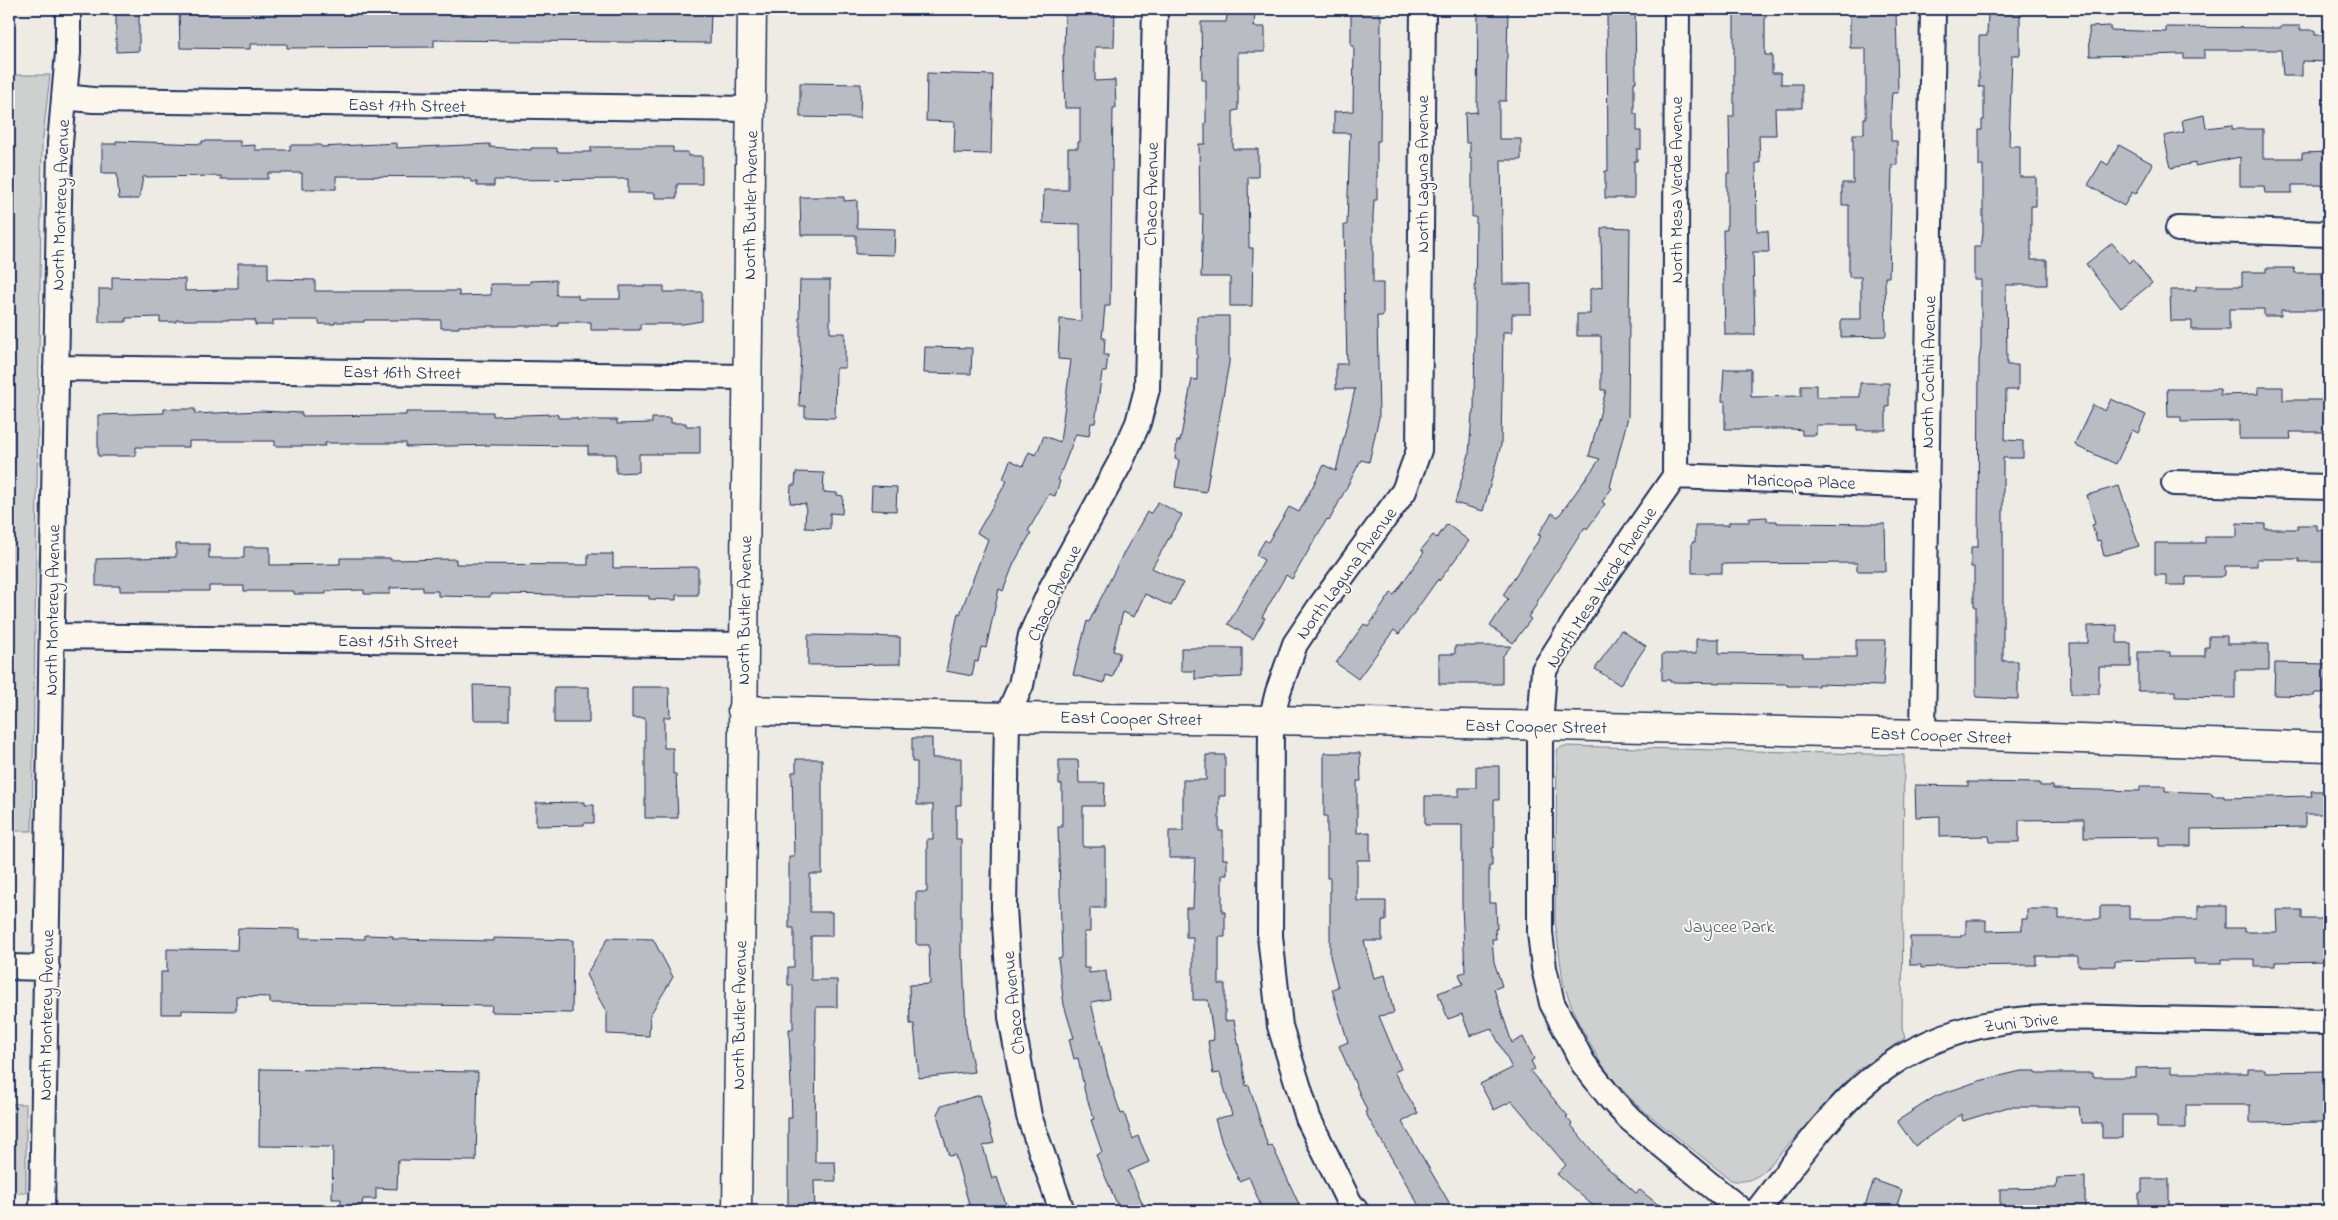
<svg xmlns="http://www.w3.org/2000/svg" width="2338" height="1220" font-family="'Indie Flower',sans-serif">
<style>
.green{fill:#cecfcf;stroke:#747f96}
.building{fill:#b9bcc3;stroke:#1b2f5e}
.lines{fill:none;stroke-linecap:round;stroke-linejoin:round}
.street-casing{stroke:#1b2f5e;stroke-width:28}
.secondary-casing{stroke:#1b2f5e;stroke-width:31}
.street{stroke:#fbf7ec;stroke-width:24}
.secondary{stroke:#fbf7ec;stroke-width:28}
.labels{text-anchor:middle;stroke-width:4;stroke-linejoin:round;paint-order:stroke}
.street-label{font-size:18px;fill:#1b2f5e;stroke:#fbf7ec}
.park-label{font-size:18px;fill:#48577a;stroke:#fbf7ec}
</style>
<rect width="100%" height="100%" fill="#eeebe4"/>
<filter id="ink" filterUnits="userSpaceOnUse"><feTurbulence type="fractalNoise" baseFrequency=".02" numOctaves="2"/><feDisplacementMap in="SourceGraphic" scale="10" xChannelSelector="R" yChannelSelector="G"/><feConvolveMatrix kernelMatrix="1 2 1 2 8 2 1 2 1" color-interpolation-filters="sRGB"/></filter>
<g filter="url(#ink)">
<path class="green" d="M9 75H50L42 145 32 831H9Z
M1564 746 1904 755 1902 1029 1905 1038 1855 1072 1767 1168C1758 1178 1744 1184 1731 1180L1638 1106 1616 1083 1600 1062 1576 1018 1563 982 1555 920 1557 752 1558 749Z
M9 1104H26V1193H9Z"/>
<path class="building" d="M116 9H139V51L116 52Z
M179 9H711L710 43 434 40V47L287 48V44H250V49L180 48Z
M1065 9H1115L1114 47H1095V81L1115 80 1116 108H1113L1110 306H1105L1102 338H1105L1104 355H1108L1106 372H1102L1095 423H1091L1089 436 1076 434 1058 480 1060 481 1055 496 1049 494 1028 531 1031 533 1014 563 1003 591 999 589 986 648 981 647 978 662 975 661 972 676 946 671 958 613 960 614 988 539 977 533 1007 481 1003 479 1010 460 1023 466 1029 452 1036 455 1044 436 1060 442 1071 360 1058 359 1060 319 1081 321 1080 224 1043 223 1044 190H1068V148H1078V142H1080V108H1065L1063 55H1064Z
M1231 9H1255L1254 27H1265V52H1238V110L1233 111V149H1258V177H1248L1249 248H1253L1252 306H1230V277H1201L1203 214H1200L1199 144H1205V123H1206V80H1202L1201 22H1226L1227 15H1230Z
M1351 9H1379V16H1381L1380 141H1377V200H1374L1373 215V283H1383V316H1377L1379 417 1369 462 1361 460 1329 521 1327 519 1292 579 1286 575 1262 617 1265 618 1253 639 1228 624 1264 560 1256 555 1265 540 1268 542 1289 507 1299 512 1324 465 1336 471 1355 389H1336V364H1347L1344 225H1347L1350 133H1334V112L1353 111 1354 46H1351Z
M1478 9H1508L1506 101H1499V139H1521V160H1501L1503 284H1531V314H1512V332H1503L1501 445 1483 511 1455 503 1469 454 1472 414H1474L1476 217H1472V159H1470V143H1466L1465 113 1477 112Z
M1607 9H1635L1636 82H1634V114H1637V131H1641V149H1637V161H1634V198H1605V171H1608Z
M1734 10H1765V55H1772V73H1781V84H1802V108H1775L1776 135H1759L1760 163H1756L1757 231H1768L1769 252H1753L1755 335H1725L1723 230H1727V173H1730L1729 116H1734Z
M1850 11H1896L1898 93H1892L1891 105V141H1897V165H1892L1889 277H1885L1886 336 1841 337V319H1861V277H1849V205H1842V183H1853V134H1864V118H1866V48H1850Z
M1988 13H2020V55H2012L2009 146H2020V177H2036V206H2031V260H2047V285H2006L2007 365H2018V390H2006L2005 440 2023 441V458H2003V661H2018V699L1976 697V606H1974V567H1971V547H1978L1979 359 1981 348V280H1974V247H1981L1983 234V166H1979V130H1982V120H1984V87H1979V36H1987Z
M2110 26V30L2166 32V27L2281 28V26H2300V30H2315V35H2329V62L2302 61V76H2283L2281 50H2204V59H2184V54L2090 56 2089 27Z
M927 73 993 75 991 154 954 153 955 122 926 121Z
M800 83 861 84 860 118 800 117Z
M2204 115 2206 128 2232 125V129H2263V158H2302V153L2329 152V185H2292V193H2265L2264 186H2240V157L2195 166V163L2171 168 2164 136 2184 132 2182 120Z
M116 141 202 144V141H240V146L255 145V150H290V145H321V147L397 143V148L490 144V147L531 150V148H557V152H591V147H673V152H688V156H702V184H677V198H655V193H628V179L494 180V186H477V182H472L470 179H464V177L336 176V189H302V173H268V179H221V176L143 177 139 199H119L117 173H102V144H116Z
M2119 145 2153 164 2136 194 2132 192 2124 206 2088 185 2102 161 2108 165Z
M800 197H844V201L857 200V228L895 229 894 255 856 254V235H801Z
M1605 227 1630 228 1628 417 1610 487 1612 488 1602 502 1605 504 1587 529 1585 527 1537 602 1538 603 1528 617 1531 619 1513 643 1490 626 1508 599 1503 595 1541 536 1538 535 1552 513 1558 517 1600 459 1589 456 1606 390H1601V336H1577V314H1590V289L1602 287 1601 229Z
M2112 243 2129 263 2133 259 2152 283 2121 308 2086 264Z
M238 263H268V279L315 280V291H459V296L491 295 490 284H530V281L556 280V295H578V299H620V286H664V292H702V321L683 324H640V330H591V322H558V326H459V328H441V320H364V322H335V324H319V320H273V325H255V320H176V322H160V317L126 318V322H99V289H112V277L185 279V291L225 290V288H238Z
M2266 268H2294L2295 273H2322V279H2329V310H2281V316H2264V309H2229V330H2192V321H2171L2170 290H2196V286H2242V272H2266Z
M800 280H830V333H845V368H836L835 418 805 417V406H799L801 347H800V321H799Z
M1197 316H1229V363L1206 492 1175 487 1179 460 1175 459 1177 441H1180L1192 379 1197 380Z
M925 347 972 348 971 374 924 373Z
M1724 369H1751V397L1801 396V385H1816V397H1860V383H1889V407H1886V430H1857V425H1816V435H1802V430L1793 429H1725V401H1722Z
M2258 387H2283V400H2329V432H2290L2291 439H2239V421L2181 422V417H2168L2167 389H2220V395L2258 394Z
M2111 399 2146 415 2138 433 2132 430 2116 464 2076 446 2075 443 2093 405 2105 411Z
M164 409H195V414L261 411 302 413V416L406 415V412H493V416L554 414 558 415V418H577V420H617V424L652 423V418H671V423H686V426H700V454H639V472L616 473V454H588V446L494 445 406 447V443H325V446H275V441H189V447H136V456H98V415L164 413Z
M796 472 824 473 823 492 837 493V495L843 496 842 514 830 513V529L805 528 806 504 790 503 791 485H795Z
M872 486 897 487 896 511 871 510Z
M2119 486 2139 546 2104 556 2100 540 2097 541 2092 525 2095 524 2087 495Z
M1158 502 1182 515 1152 568 1183 583 1171 606 1145 594 1134 617 1123 612 1113 651 1120 653 1113 677 1106 675 1104 683 1073 675 1087 621 1089 622 1122 556 1147 512 1151 513Z
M1767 517V521H1777V523L1885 524 1886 571H1857V563L1722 564V573H1692V542H1695V525H1729V522H1749V518Z
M2237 523 2265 524V529H2298V525H2317V530H2329V562H2299V559H2257V566H2225V575L2221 577H2186V585H2166V575H2155V543H2205V537H2237Z
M1447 524 1469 541 1439 581 1438 579 1399 634 1394 630 1358 679 1336 663 1364 624 1368 627 1391 593 1394 595 1424 552 1421 550 1433 535 1437 538Z
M176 544H209V558H244V547H270V565L340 564V558H390V560L456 559V564L588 565V554H613V568L698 567V595H676V600L649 599V596L490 594V597L438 596V591H423V587L390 588V594H364V590L326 591V594H294V591H244V586H209V591H120V586H96V559L176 557Z
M2117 625V643H2131V667H2099V694H2071L2070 643H2088V626Z
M1621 630 1646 646 1620 685 1595 669Z
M808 635 900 637V664L808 665Z
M2209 636H2227V644H2269V670H2235V698L2175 697V691H2138V652H2170V656H2205V647H2209Z
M1696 639H1719V653L1803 654V657H1856V640H1886L1883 686 1818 684V686H1787V684L1670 682V680H1662V654H1696Z
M1455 646H1511L1502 657V684H1439V654H1455Z
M1181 648H1242V677L1195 679V671H1181Z
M2275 663 2329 664V693H2315L2314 696 2274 695Z
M473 685 509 686V720H474Z
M554 687H589V723H554Z
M632 687H669L670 717H664V748H673V774H676L678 818H645V718H632Z
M912 738H932V758H961V805H956V839H961V959H963L966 1029 974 1072 919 1078 914 1024H910L909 985 930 984 929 945H918L916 943V892H927V839H933V805H917V762H912Z
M1324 753H1360L1361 781H1357V833L1370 832V860H1357V901H1386V921H1382V941H1364L1374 978 1385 975 1394 1013 1379 1016 1401 1069 1394 1072 1418 1113 1402 1122 1454 1211H1422L1365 1112 1367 1111 1339 1046 1348 1042 1332 989 1338 987 1330 956V878H1327V816H1324Z
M1206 755H1225V796H1219V831H1223V859H1227V875H1222V912H1225V937H1219V984H1225V1021L1234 1020 1246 1086 1249 1085 1268 1147 1272 1145 1302 1211H1263L1249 1177 1239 1181 1222 1143 1215 1119 1232 1115 1220 1073 1213 1074 1208 1041 1214 1040 1208 1000H1193V937H1186V908H1193L1195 858H1169V831H1183V780H1206Z
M796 759H822V874H810V912H832V936H811V980H837V1007H816L815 1162H835L836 1181H814L815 1211H788V1118H792L789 1029H793V985H788V967H794V928H789V856H794L792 772H796Z
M1059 760H1078L1079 783H1105L1104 806H1083V847H1105V908H1090V932H1084V968H1089V973L1106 971 1109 999 1091 1002 1108 1076 1121 1114 1124 1113 1133 1139 1138 1136 1149 1162 1128 1171 1146 1211H1120L1096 1155 1102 1152 1091 1120 1094 1119 1085 1093 1078 1058 1074 1059 1069 1039 1074 1038 1064 1005 1058 958 1062 957 1058 827H1062V784H1059Z
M1476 766H1499V800H1494V848H1492V866H1489V903H1496L1497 929H1495L1496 939H1492L1494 962 1502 986 1494 989 1512 1043 1523 1037 1534 1059 1531 1061 1535 1069 1530 1071 1568 1116 1566 1117 1572 1124 1571 1125 1602 1163 1636 1193 1640 1190 1666 1211H1599L1557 1174 1566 1165 1512 1101 1494 1110 1480 1084 1512 1068 1491 1028 1470 1036 1462 1014 1448 1019 1438 993 1463 984 1459 974 1465 972 1462 905V825H1425V796H1459V788H1476Z
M1968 782 2040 783V786H2053V789L2140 791V786H2165V791L2212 793V796H2224V798L2312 796 2311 791H2329V814H2305V827L2191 829V846H2160V837L2084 838V819L2019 820V842H1990L1989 836 1940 837V816L1916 817 1915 785 1968 786Z
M584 802V805H594V823H584V825L536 826V803Z
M2100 906H2129V919H2198V906H2226V928H2245V932H2277L2276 910H2302V919H2329V961L2275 962V966H2254V959H2221V964H2194V959L2115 961V966H2078V956H2036V965L1936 966V967L1921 968V965H1910V937H1961V935H1966V920H1986V931L2022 930V919H2027V909H2059V919H2100Z
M238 928 300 929V938L365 939V935L393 936V939L493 941V938L573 940 572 1013 491 1012 492 1006 270 1003V997L236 996V1011L182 1010V1014H161V972H167V949L237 950Z
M608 938 653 939 673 977 650 1015 649 1036 607 1034V1013L586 975Z
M2171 1067V1073H2248V1069H2265V1072L2329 1071V1122L2250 1123V1105H2186V1128H2157V1115H2122V1138H2102V1123H2081L2079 1107H2008L1963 1121 1961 1114 1915 1146 1897 1121 1936 1096 1979 1081 2021 1071H2036V1073H2092V1077H2136V1068Z
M260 1069 478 1072 476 1161 398 1160 397 1189 376 1188V1199H363L362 1205 352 1209 341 1205V1199H332L333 1147 259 1146Z
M980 1095 994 1143 983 1146 992 1179 997 1177 1008 1211H971L955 1155 949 1156 937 1114 941 1106Z
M2085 1177V1211H2000V1189L2056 1188 2057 1178Z
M2142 1179H2169V1211H2139V1193H2142Z
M1874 1180 1902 1190 1895 1211H1863Z"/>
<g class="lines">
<defs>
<path id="street" d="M1677 9 1675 476 1588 601 1544 670 1540 727V932L1544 968 1552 1003 1583 1063 1612 1100 1630 1119 1742 1211
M64 97 93 100 751 109
M2178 229 2329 234
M56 368 747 377
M1675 476 1927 486
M2174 483 2329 487
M52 636 744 645
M1923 734 1933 9
M9 967 47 968
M42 1211 60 143 68 53V9
M1062 1211 1029 1116 1011 1017 1004 908 1007 717 1021 685 1031 635 1052 587 1120 463 1138 423 1147 389 1155 9
M1356 1211 1349 1202 1308 1118 1280 1026 1270 936 1271 720 1278 692 1295 644 1319 608 1404 491 1419 450 1423 9
M1757 1211C1793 1166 1827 1114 1873 1077 1961 1008 2047 1017 2151 1019 2211 1020 2270 1021 2329 1022"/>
<path id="secondary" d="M742 710 1007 717 1271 720 1923 734 2329 747
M737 1211 752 9"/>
</defs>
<use href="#street" class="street-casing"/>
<use href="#secondary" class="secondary-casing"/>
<use href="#street" class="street"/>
<use href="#secondary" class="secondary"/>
</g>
</g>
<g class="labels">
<g class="street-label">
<text transform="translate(407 105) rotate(1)" y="6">East 17th Street</text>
<text transform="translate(1422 174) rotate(-90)" y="6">North Laguna Avenue</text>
<text transform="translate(1676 190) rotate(-90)" y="6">North Mesa Verde Avenue</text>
<text transform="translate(1151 194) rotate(-89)" y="6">Chaco Avenue</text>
<text transform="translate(60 205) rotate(-88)" y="6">North Monterey Avenue</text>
<text transform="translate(750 205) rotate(-89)" y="6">North Butler Avenue</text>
<text transform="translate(402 372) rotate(1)" y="6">East 16th Street</text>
<text transform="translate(1928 372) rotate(-89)" y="6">North Cochiti Avenue</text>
<text transform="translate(1801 481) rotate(2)" y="6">Maricopa Place</text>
<text transform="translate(1346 573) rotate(-54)" y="6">North Laguna Avenue</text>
<text transform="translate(1601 587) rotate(-57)" y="6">North Mesa Verde Avenue</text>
<text transform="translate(1054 593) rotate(-65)" y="6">Chaco Avenue</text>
<text transform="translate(52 610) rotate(-89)" y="6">North Monterey Avenue</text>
<text transform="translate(744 610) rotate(-89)" y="6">North Butler Avenue</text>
<text transform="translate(398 641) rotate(1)" y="6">East 15th Street</text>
<text transform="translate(1131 718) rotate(1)" y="6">East Cooper Street</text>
<text transform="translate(1536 726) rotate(1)" y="6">East Cooper Street</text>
<text transform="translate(1941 735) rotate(2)" y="6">East Cooper Street</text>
<text transform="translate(1013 1003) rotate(-96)" y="6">Chaco Avenue</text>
<text transform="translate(46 1015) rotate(-89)" y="6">North Monterey Avenue</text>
<text transform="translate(739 1015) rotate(-89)" y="6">North Butler Avenue</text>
<text transform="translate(2021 1022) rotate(-6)" y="6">Zuni Drive</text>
</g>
<g class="park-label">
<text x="1729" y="932">Jaycee Park</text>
</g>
</g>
<rect width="2338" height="1220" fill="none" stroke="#fbf7ec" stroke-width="30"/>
<rect x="15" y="15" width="2308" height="1190" fill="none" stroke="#1b2f5e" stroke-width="2" filter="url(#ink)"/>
</svg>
